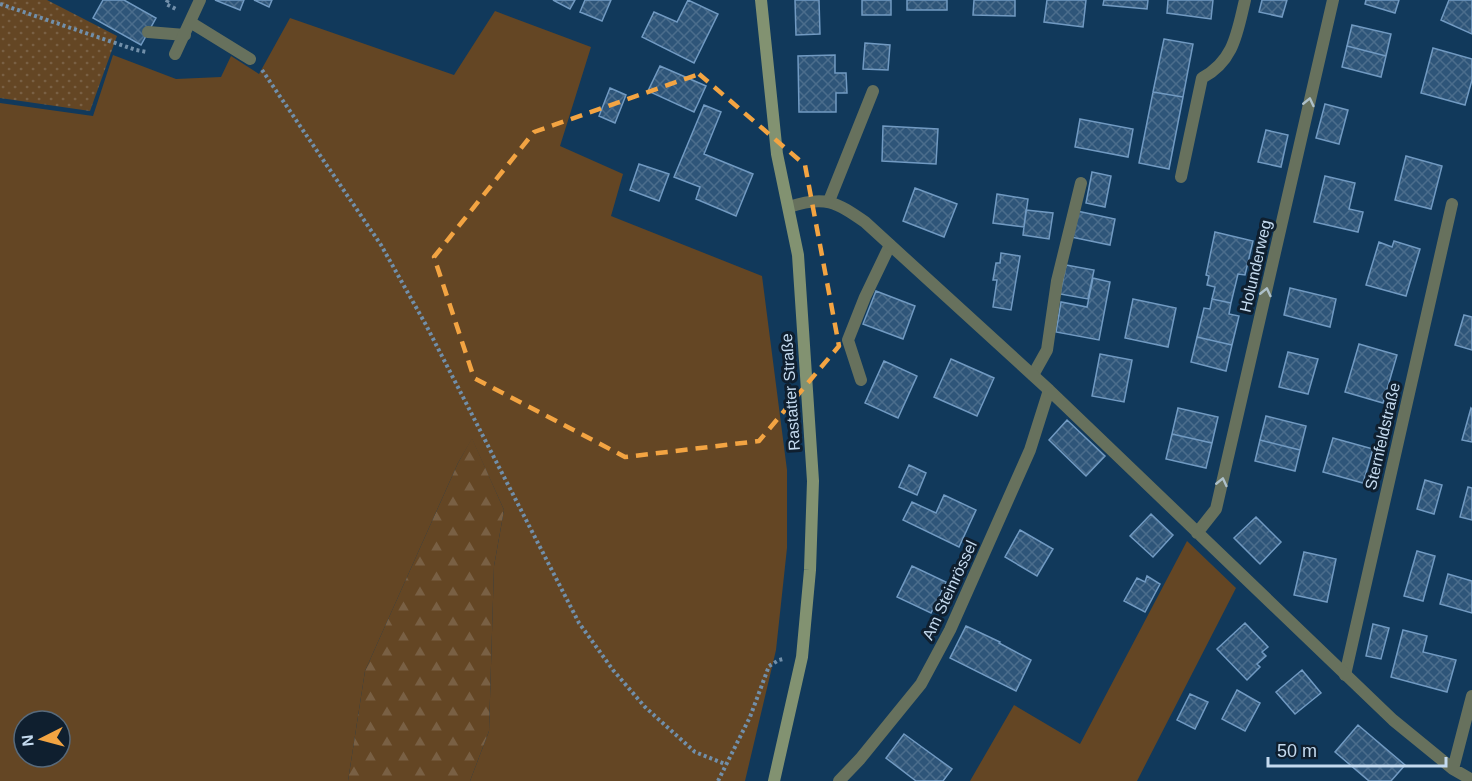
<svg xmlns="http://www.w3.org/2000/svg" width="1472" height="781" font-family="Helvetica,sans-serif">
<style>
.green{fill:#644624;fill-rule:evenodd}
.forest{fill:url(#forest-firs)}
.park{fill:url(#park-dots)}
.building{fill:url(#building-cross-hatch);stroke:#719ac2;stroke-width:1.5}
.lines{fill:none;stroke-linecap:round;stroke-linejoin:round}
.path{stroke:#718faa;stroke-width:4;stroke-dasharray:3 3;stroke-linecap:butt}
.lane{stroke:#67715d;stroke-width:12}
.street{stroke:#67715d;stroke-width:12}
.secondary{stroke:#829271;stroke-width:12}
.oneway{stroke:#adc0ca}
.marked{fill:none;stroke:#f3a442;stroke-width:4.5;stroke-dasharray:12 8;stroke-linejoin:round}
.labels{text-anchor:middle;stroke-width:6;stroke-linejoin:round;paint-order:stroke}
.street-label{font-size:16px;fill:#c4daef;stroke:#0f1f2f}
</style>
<defs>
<pattern id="forest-firs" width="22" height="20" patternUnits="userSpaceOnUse" patternTransform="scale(1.5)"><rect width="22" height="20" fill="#644624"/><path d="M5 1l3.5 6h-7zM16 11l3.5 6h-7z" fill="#796044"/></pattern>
<pattern id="park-dots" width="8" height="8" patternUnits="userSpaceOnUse" patternTransform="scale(1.5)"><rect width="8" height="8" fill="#644624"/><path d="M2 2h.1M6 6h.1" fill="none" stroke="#796044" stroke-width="1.8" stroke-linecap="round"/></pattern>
<pattern id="building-cross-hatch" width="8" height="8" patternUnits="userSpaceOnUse" patternTransform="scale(1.5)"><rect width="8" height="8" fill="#2e5579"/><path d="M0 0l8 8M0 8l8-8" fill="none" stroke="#4b6d8c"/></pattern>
</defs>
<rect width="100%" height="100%" fill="#11395b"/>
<path class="green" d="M495 11 591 47 560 146 623 174 611 216 762 276 787 470V548L776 650 745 781H470L489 731 494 566 504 510 472 439 458 463 365 671 348 781H0V103L93 116 113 55 176 79 221 77 231 56 259 74 290 18 454 75ZM24 721H60V757H24Z
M1187 541 1236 588 1137 781H970L1014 705 1080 744Z"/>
<path class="forest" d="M472 438 504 510 494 566 489 731 470 781H348L365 671 458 463Z"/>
<path class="park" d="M0 0H47L117 36 90 111 0 98Z"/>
<path class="building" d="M103 0H124L156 18 141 45 93 18Z
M215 0H244L240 10Z
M254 0H272L269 7Z
M553 0H575L570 9Z
M585 0H611L602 21 580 12Z
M688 0 718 14 694 63 642 37 654 12 677 22Z
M795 0H819L820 34 796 35Z
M862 0H891V15H862Z
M907 0H947V10H907Z
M974 0H1015V16L973 15Z
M1047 0H1086L1083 27 1044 22Z
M1104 0H1148L1147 9 1103 5Z
M1168 0H1213L1211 19 1167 13Z
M1262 0H1287L1282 17 1259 12Z
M1366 0H1399L1395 13 1365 4Z
M1449 0H1472V34L1441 20Z
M1352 25 1391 34 1386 56 1347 46Z
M1164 39 1193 44 1183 97 1153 92Z
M865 43 890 45 888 70 863 69Z
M1347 46 1386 56 1381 77 1342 67Z
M1433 48 1472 59V80L1465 105 1421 93Z
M835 55V73H846L847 93H836V112H799L798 56Z
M660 66 706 86 694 112 648 91Z
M610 88 626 95 615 123 599 116Z
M1153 92 1183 97 1169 169 1139 163Z
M1325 104 1348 110 1339 144 1316 138Z
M704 105 721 112 704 154 753 174 736 216 696 199 700 187 674 177Z
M1080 119 1133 129 1128 157 1075 147Z
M883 126 938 129 936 164 882 161Z
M1266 130 1288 135 1281 167 1258 162Z
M1406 156 1442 166 1431 209 1395 200Z
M639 164 669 174 659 201 630 190Z
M1092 172 1111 176 1105 207 1086 203Z
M1325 176 1355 183 1349 209 1363 212 1358 232 1314 222Z
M915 188 957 204 944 237 903 221Z
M997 194 1028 199 1024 227 993 223Z
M1026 210 1053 213 1049 239 1023 235Z
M1077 211 1115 219 1110 245 1071 237Z
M1215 232 1253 241 1245 275 1238 274 1231 303 1212 299 1215 287 1207 285 1209 276 1206 275Z
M1394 241 1420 249 1406 296 1366 285 1379 242 1392 247Z
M1001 253 1020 256 1011 310 993 307 997 280H993L996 263H1000Z
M1066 265 1094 270 1088 299 1060 294Z
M1093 278 1110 282 1099 340 1056 332 1061 302 1087 307Z
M1290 288 1336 299 1330 327 1284 315Z
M876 291 915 306 903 339 863 324Z
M1133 299 1176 308 1168 347 1125 338Z
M1212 299 1231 303 1229 314 1239 316 1232 345 1197 337 1204 308 1210 309Z
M1464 315 1472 317V350L1455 345Z
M1197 337 1232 345 1226 371 1191 362Z
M1359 344 1397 355 1383 403 1345 392Z
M1288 352 1318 359 1308 394 1279 387Z
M1100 354 1132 360 1124 402 1092 396Z
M951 359 994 378 977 416 934 397Z
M884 361 917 376 898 418 865 403Z
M1178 408 1218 417 1212 443 1172 434Z
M1471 408 1472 409V442L1462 440Z
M1266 416 1306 426 1300 450 1260 440Z
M1067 420 1105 456 1086 476 1049 440Z
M1172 434 1212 443 1206 468 1166 459Z
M1333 438 1373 449 1363 483 1323 472Z
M1260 440 1300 450 1295 471 1255 461Z
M909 465 926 473 917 495 899 487Z
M1425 480 1442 485 1434 514 1417 509Z
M1468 487 1472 488V520L1460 517Z
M944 495 976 510 959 547 903 520 912 502 936 513Z
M1151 514 1173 535 1153 557 1130 536Z
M1256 517 1281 542 1260 564 1234 538Z
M1020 530 1053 549 1037 576 1005 557Z
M1417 551 1435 556 1423 601 1404 596Z
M1304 552 1336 559 1327 602 1294 595Z
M912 566 946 582 931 613 897 597Z
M1448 574 1472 581V613L1440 604Z
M1147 576 1160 584 1145 612 1124 601 1137 578 1145 582Z
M1245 623 1268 647 1262 652 1266 656 1257 664 1260 667 1247 680 1217 649Z
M1373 624 1389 628 1381 659 1366 656Z
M966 626 1000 642 999 643 1031 660 1016 691 950 658Z
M1403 630 1427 636 1423 652 1456 660 1447 692 1391 677Z
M1302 670 1321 693 1295 714 1276 692Z
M1237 690 1260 703 1245 731 1222 719Z
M1190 694 1208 702 1195 729 1177 720Z
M1358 725 1405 765 1391 781H1369L1335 752Z
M904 734 952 769 943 781H916L886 758Z"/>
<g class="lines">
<path class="path" d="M168 0 166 4 178 10
M0 4 136 50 147 52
M262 70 381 245 426 325 579 623 613 670 645 707 695 752 725 764
M718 781 750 717 769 666 779 660 783 659"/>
<path class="lane" d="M148 32 185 35
M1181 177 1202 78C1234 61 1237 33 1245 0
M829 201 873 91
M1033 375 1047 350 1057 281 1081 183
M861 380 848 340 865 297 890 245
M1345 675 1452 204"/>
<path class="street" d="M190 22 250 59
M175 54 200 0
M789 207C825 195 836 202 865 222L1049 390 1393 720 1453 769 1472 780
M1197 533 1216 509 1333 0
M1453 769 1472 696
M839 781 860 759 921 684 950 630 1030 450 1049 390"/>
<path class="secondary" d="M761 0 777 154 798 255 813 481 810 570 802 657 774 781"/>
</g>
<defs><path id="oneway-chevron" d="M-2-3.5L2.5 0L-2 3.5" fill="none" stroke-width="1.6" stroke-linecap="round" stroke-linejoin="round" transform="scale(1.5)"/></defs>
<g class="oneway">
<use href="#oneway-chevron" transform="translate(1309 102) rotate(-77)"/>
<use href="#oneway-chevron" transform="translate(1266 292) rotate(-77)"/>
<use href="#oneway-chevron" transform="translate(1222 482) rotate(-77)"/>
</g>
<path class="marked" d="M699 74 805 165 839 346 759 441 625 457 474 378 434 257 534 132Z"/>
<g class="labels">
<g class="street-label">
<text transform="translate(1255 266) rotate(-77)" y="6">Holunderweg</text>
<text transform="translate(790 392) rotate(-94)" y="6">Rastatter Straße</text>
<text transform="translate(1382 436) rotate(-77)" y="6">Sternfeldstraße</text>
<text transform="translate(949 590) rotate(-65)" y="6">Am Steinrössel</text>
</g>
</g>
<g transform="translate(42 739) rotate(264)"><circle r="28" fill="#0f1f2f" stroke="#576a7c" stroke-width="1.5"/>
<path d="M0-4.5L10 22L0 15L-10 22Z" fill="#f3a442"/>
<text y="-9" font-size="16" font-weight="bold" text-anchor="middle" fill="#c4daef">N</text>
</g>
<path d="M1268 757v9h178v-9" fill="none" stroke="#c4daef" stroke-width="3"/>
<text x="1277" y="757" font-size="18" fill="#c4daef" stroke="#0f1f2f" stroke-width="4.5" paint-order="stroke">50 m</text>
</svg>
